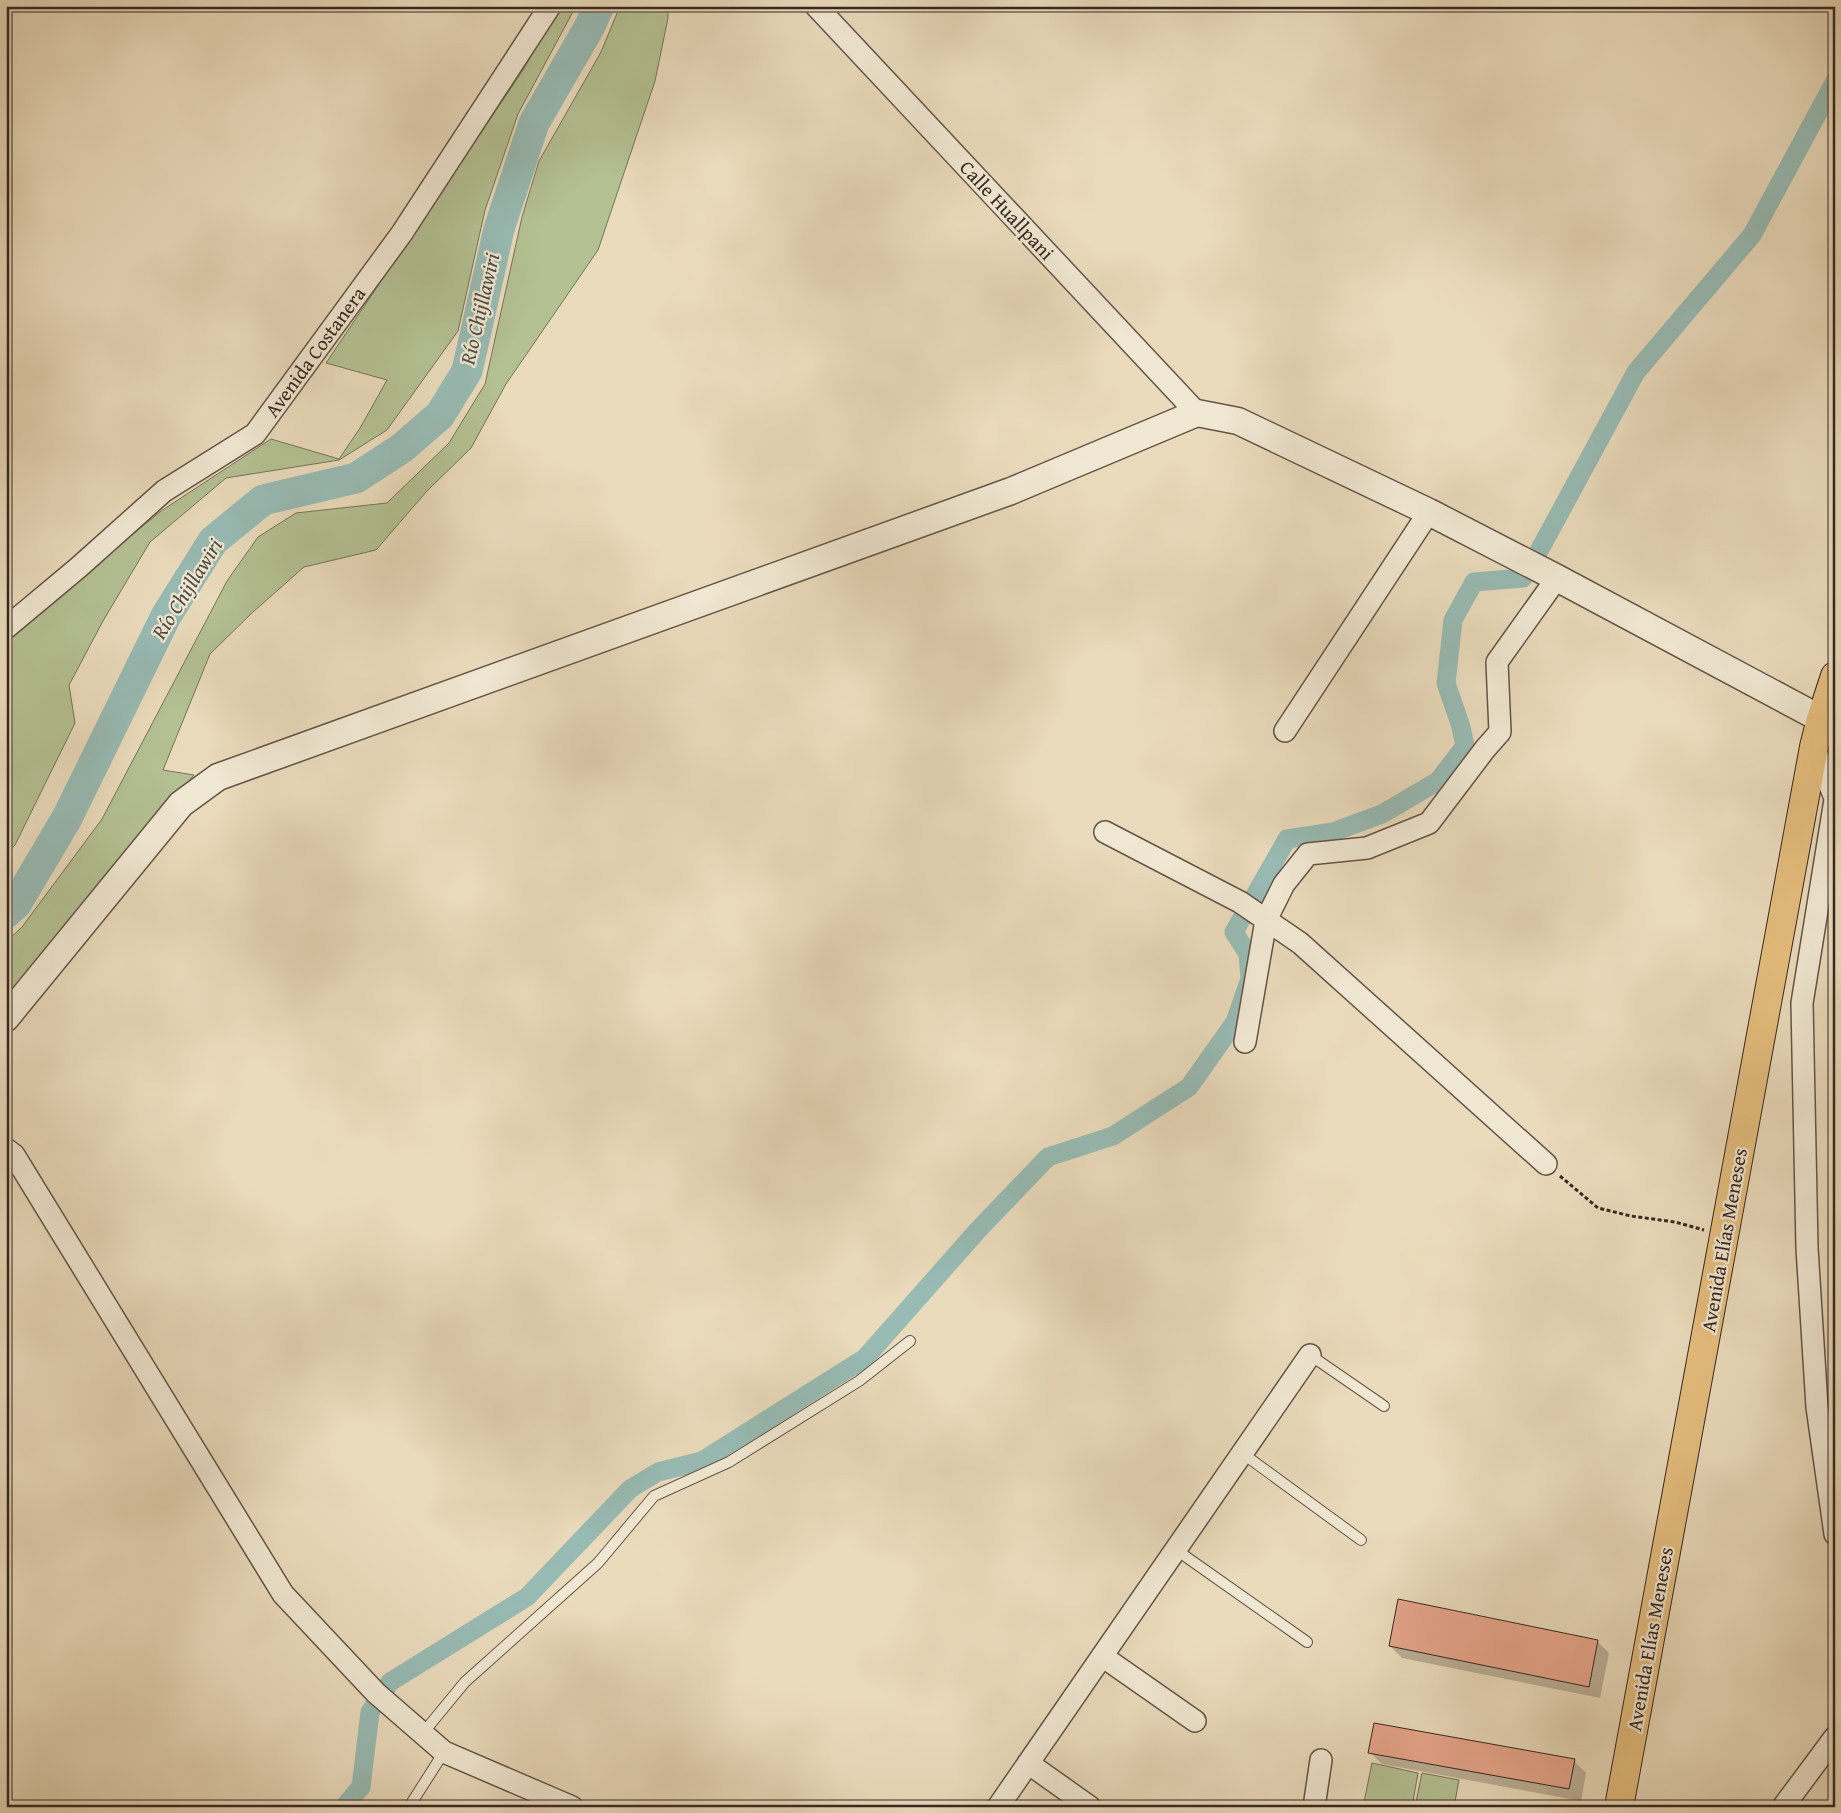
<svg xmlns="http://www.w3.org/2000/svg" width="1841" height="1813" font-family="'Gentium Book Plus',serif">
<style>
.green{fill:#b4c193;stroke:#76745a}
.shadow{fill:#0003}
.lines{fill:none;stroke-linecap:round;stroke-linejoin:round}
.canal{stroke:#98bbb4;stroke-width:19}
.river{stroke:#98bbb4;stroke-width:31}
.building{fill:#e6a68b;stroke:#372822}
.service-casing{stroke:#645548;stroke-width:12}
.minor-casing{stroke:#645548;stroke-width:24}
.tertiary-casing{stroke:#645548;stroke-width:29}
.primary-casing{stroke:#372822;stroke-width:30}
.path{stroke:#372822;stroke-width:3;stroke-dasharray:4 2.5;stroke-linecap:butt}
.service{stroke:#f1e8d3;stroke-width:10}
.minor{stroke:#f1e8d3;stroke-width:21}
.tertiary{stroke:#f1e8d3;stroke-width:26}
.primary{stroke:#e5be7e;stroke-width:28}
.labels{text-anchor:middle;stroke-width:4.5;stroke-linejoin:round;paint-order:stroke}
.street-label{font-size:20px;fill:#372822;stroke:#f1e8d3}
.water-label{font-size:21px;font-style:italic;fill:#4f4d46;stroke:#f1e8d3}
</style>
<rect width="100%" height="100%" fill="#eadbbc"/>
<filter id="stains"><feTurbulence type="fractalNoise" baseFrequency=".004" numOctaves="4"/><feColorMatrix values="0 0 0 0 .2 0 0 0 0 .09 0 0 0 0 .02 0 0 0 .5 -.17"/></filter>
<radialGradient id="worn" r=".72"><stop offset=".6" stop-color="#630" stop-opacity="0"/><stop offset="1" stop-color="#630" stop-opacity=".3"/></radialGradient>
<path class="green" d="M560 6H576L518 114 485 210 458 331 387 430 339 460 226 478 150 542 103 621 69 685 75 723 15 845 6 855V639L161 511 271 439 339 459 360 428 387 380 326 363 523 70Z
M620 6H668V18L655 81 598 250 506 384 471 448 427 491 376 550 304 567 253 612 210 654 163 770 194 775 6 999V942L22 927 102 819 227 581 258 537 296 513 387 503 449 443 485 384 522 217 539 161 601 52Z
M1372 1763 1418 1773 1412 1807H1363Z
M1422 1773 1459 1780 1454 1807H1415Z"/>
<path class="shadow" d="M1597 1641 1609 1653 1600 1698 1402 1658 1390 1646Z
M1370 1752 1574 1761 1586 1773 1581 1801 1382 1764Z
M1478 1804 1491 1807H1477Z"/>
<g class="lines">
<path class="canal" d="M1539 551 1636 372 1752 235 1835 81
M344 1807 361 1787 370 1712 390 1682 527 1597 630 1489 658 1472 702 1461 865 1358 978 1230 1048 1157 1113 1136 1189 1087 1235 1022 1250 979 1248 954 1234 932 1287 839 1333 832 1382 814 1438 781 1465 746 1461 727 1446 683 1453 620 1474 582 1523 578"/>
<path class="river" d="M6 913 16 904 67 818 166 616 213 541 263 500 356 478 402 448 440 415 467 371 499 229 534 123 590 26 599 6"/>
</g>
<path class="building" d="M1398 1599 1598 1640 1589 1687 1389 1646Z
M1374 1723 1575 1759 1569 1789 1368 1753Z"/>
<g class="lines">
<defs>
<path id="service" d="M1310 1355 1384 1406
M1242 1453 1361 1540
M1175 1549 1307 1642
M423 1733 465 1682 598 1563 654 1496 729 1462 859 1381 910 1341
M409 1807 444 1752"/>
<path id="minor" d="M816 6 1197 413
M6 628 79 567 164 491 255 434 402 233 550 6
M1285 731 1429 512
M1814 747 1835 798
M1835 800 1802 1003 1807 1248 1817 1407 1835 1534
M1105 832 1240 902 1300 943 1546 1164
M1245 1042 1266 920 1284 884 1308 854 1367 848 1429 823 1485 749 1500 732 1497 662 1557 578
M6 1149 14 1155 283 1594 376 1693 444 1752 572 1807
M1102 1656 1195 1721
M1028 1763 1090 1807
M998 1807 1310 1355
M1314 1807 1321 1760
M1783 1807 1835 1737"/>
<path id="tertiary" d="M6 1018 181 804 218 777 1011 491 1197 413 1238 421 1429 512 1557 578 1821 719"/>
<path id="primary" d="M1619 1807 1814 747 1821 719 1835 676"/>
</defs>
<use href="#service" class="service-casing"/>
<use href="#minor" class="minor-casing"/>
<use href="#tertiary" class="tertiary-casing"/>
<use href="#primary" class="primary-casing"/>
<path class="path" d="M1560 1176 1598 1208 1631 1216 1675 1222 1704 1230"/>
<use href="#service" class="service"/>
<use href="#minor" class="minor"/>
<use href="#tertiary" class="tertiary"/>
<use href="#primary" class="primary"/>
</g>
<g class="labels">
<g class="street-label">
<text transform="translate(1007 210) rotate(47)" y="7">Calle Huallpani</text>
<text transform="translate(315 352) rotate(-54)" y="7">Avenida Costanera</text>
<text transform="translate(1724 1240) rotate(-80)" y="7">Avenida Elías Meneses</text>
<text transform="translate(1650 1639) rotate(-80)" y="7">Avenida Elías Meneses</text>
</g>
<g class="water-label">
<text transform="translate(480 309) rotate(-77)" y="7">Río Chijllawiri</text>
<text transform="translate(187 589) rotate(-58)" y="7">Río Chijllawiri</text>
</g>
</g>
<rect width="1841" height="1813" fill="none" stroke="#eadbbc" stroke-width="25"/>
<rect x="8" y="8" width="1826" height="1798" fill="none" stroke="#372822" stroke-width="2.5"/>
<rect x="12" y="12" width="1816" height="1788" fill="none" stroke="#372822"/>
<rect width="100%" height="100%" filter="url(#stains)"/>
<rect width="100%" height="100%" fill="url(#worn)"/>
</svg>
